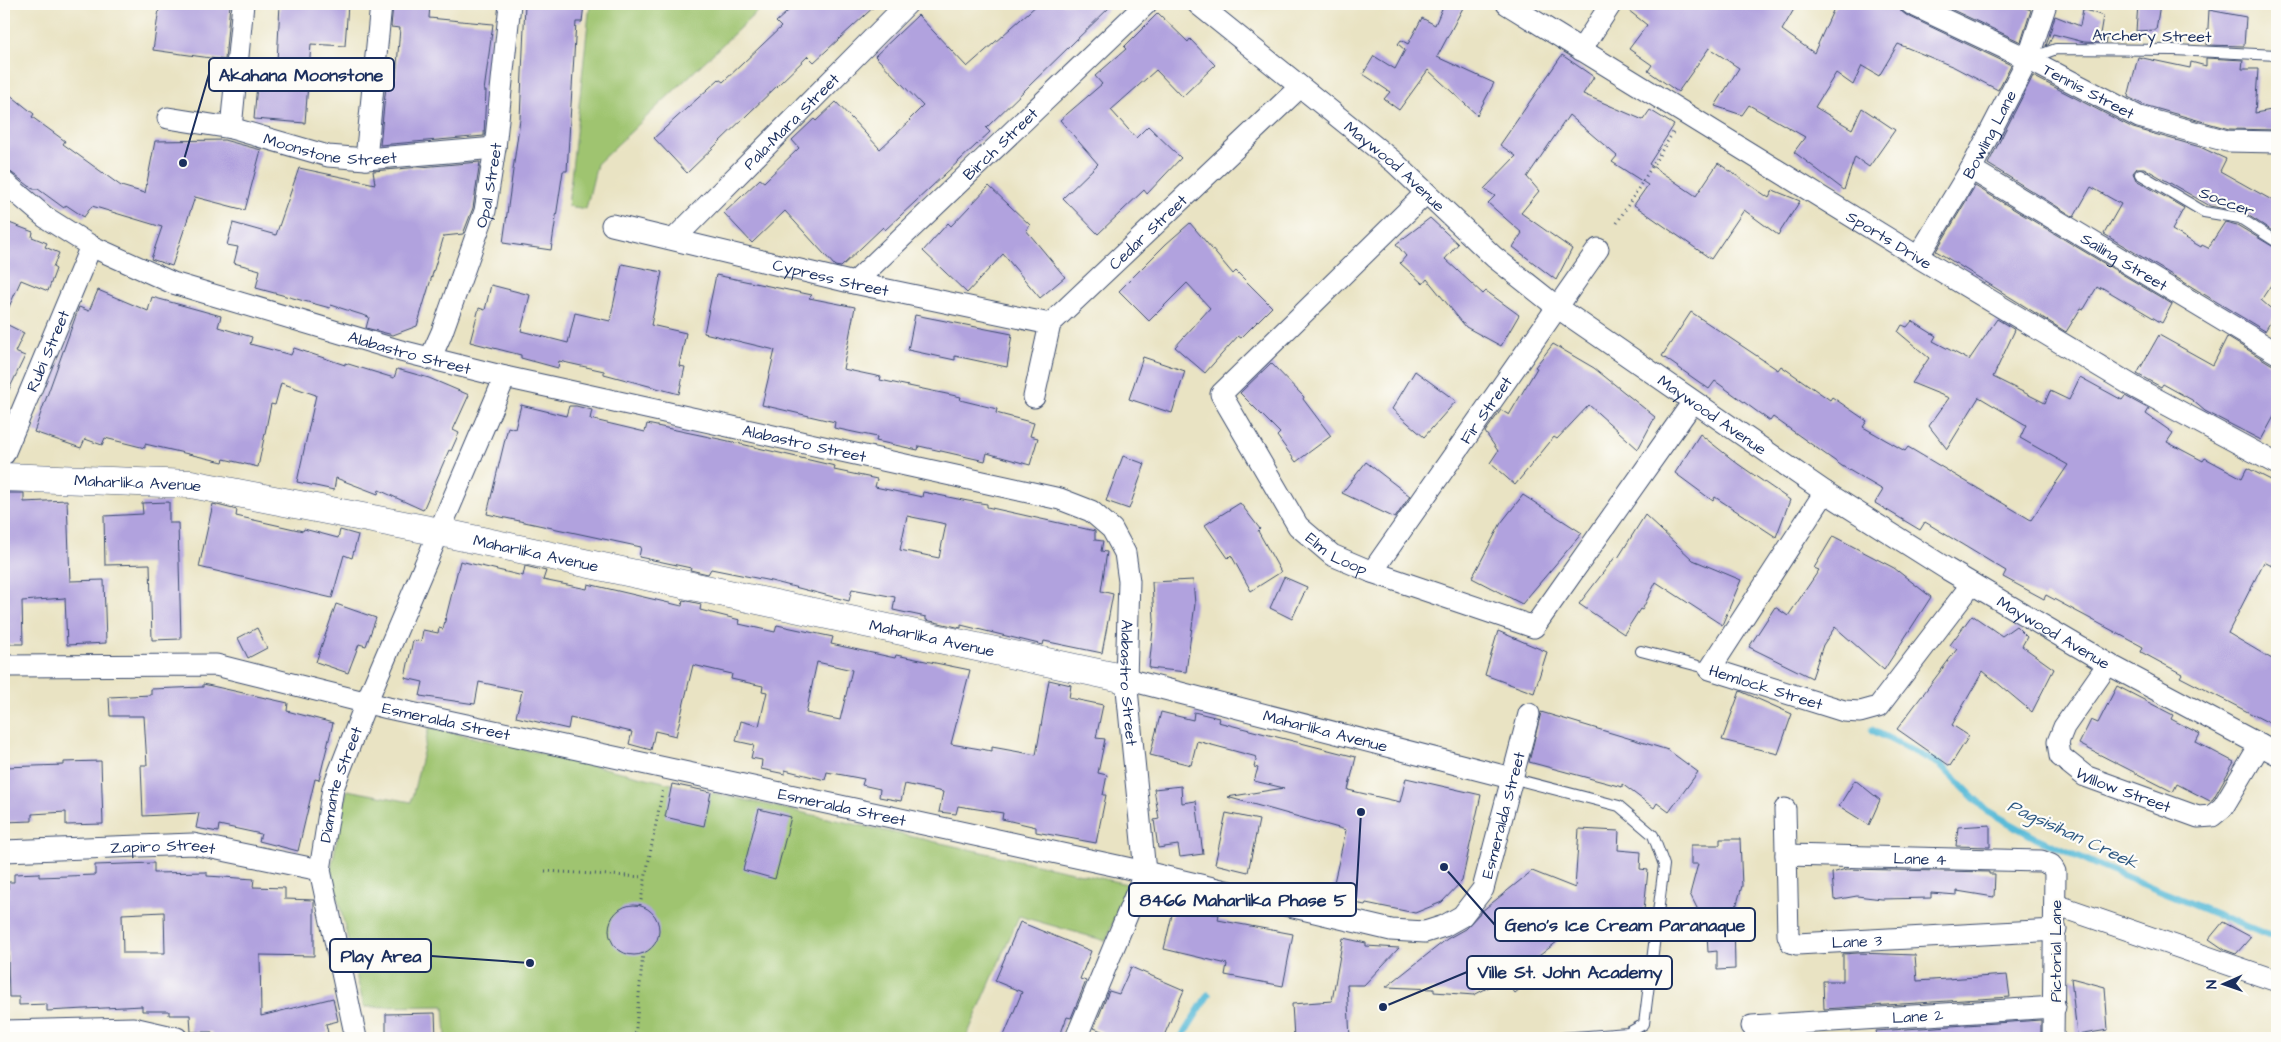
<svg xmlns="http://www.w3.org/2000/svg" width="2281" height="1042" font-family="'Architects Daughter',sans-serif">
<style>
.green{fill:#9fc46f;stroke:#5d7a66}
.lines{fill:none;stroke-linecap:round;stroke-linejoin:round}
.stream{stroke:#5abbd8;stroke-width:7}
.building{fill:#b1a2de;fill-rule:evenodd}
.lane-casing{stroke:#3a4a6d;stroke-width:12}
.street-casing{stroke:#3a4a6d;stroke-width:23}
.secondary-casing{stroke:#3a4a6d;stroke-width:29}
.path{stroke:#3a4a6d;stroke-width:3;stroke-dasharray:1 4;stroke-linecap:butt}
.lane{stroke:#fff;stroke-width:10}
.street{stroke:#fff;stroke-width:21}
.secondary{stroke:#fff;stroke-width:28}
.labels{text-anchor:middle;stroke-width:4.5;stroke-linejoin:round;paint-order:stroke}
.street-label{font-size:16px;fill:#1b2f5e;stroke:#fdfcf7}
.water-label{font-size:18px;font-style:italic;fill:#2e5983;stroke:#fdfcf7}
.leader{fill:none;stroke:#1b2f5e;stroke-width:2}
.callout-dot{fill:#1b2f5e;stroke:#fdfcf7;stroke-width:2}
.callout{fill:#fdfcf7;stroke:#1b2f5e;stroke-width:2}
.callout-label{font-size:18px;text-anchor:middle;font-weight:bold;fill:#1b2f5e}
</style>
<rect width="100%" height="100%" fill="#fdfcf7"/>
<filter id="ink" filterUnits="userSpaceOnUse"><feTurbulence type="fractalNoise" baseFrequency=".02" numOctaves="2"/><feDisplacementMap in="SourceGraphic" scale="10" xChannelSelector="R" yChannelSelector="G"/><feConvolveMatrix kernelMatrix="1 2 1 2 8 2 1 2 1" color-interpolation-filters="sRGB"/></filter>
<filter id="wash" filterUnits="userSpaceOnUse"><feTurbulence type="fractalNoise" baseFrequency=".0096" numOctaves="4" result="noise"/><feDisplacementMap in="SourceGraphic" scale="20" xChannelSelector="R" yChannelSelector="G"/><feGaussianBlur stdDeviation="1.12" result="paint"/><feColorMatrix in="noise" values="0 0 0 0 0 0 0 0 0 0 0 0 0 0 0 0 0 1.4 0 .05"/><feComposite in="paint" operator="in"/></filter>
<g filter="url(#wash)">
<rect width="100%" height="100%" fill="#e9e3c3"/>
<path class="green" d="M590 4H765L597 164 586 209 568 206Z
M429 727 672 784 1127 884 1106 941 1019 916 966 1038H446L444 1006 364 1007 331 869 347 790 411 802Z"/>
<g class="lines">
<path class="stream" d="M1872 730 1941 765 1986 810 2036 838 2102 867 2277 939
M1181 1038 1208 995"/>
</g>
<g id="blocks">
<path class="building" d="M162 4H230L225 60 153 50 159 9H162Z
M280 4H348L345 46 311 44 305 123 254 119 259 61 277 62Z
M393 4H430L429 18 493 24 484 91H486L484 136 380 145 387 76 396 78 400 28 391 27Z
M525 4H584L582 22H576L567 171H563L551 250 503 243 520 119Z
M796 4H877L814 62 808 56 687 173 654 138 719 79 723 82 781 27 776 22Z
M1038 4H1113L986 128 990 132 885 230 883 227 841 267 835 266 785 211 752 243 724 213 760 179 764 182 799 148 792 140 814 119 816 121 836 102 880 149 910 121 909 120 923 106 875 56 918 15 967 67Z
M1444 4H1465L1437 57 1494 83 1477 115 1428 70 1399 110 1384 99 1390 92 1363 74 1374 56 1395 69 1405 50 1398 44 1401 40 1408 44 1422 18 1435 25Z
M1623 4H1797L1782 30 1814 53 1836 4H1899L1901 11 1906 15 2011 65 1998 90 1954 67 1898 44 1879 76 1862 66 1853 85 1836 73 1815 107 1852 129 1862 108 1895 130 1869 167 1855 157 1844 190 1794 152 1805 137 1749 105 1742 115 1715 106 1739 68 1709 48 1678 92 1648 71 1652 65 1629 49 1647 25 1623 6Z
M1940 4H2015L2031 10 2021 42Z
M2138 4H2160L2156 30 2136 31Z
M2083 9 2103 16 2100 34 2107 37 2105 43 2084 42 2053 34 2049 44 2046 46 2055 16 2080 26Z
M2209 10 2246 17 2244 46 2207 45Z
M1158 13 1188 42 1190 39 1215 65 1182 97 1156 70 1111 110 1136 138 1148 126 1181 158 1147 194 1144 190 1098 234 1063 198 1098 164 1060 120 1102 84 1095 76 1126 49 1124 47Z
M1562 55 1594 77 1583 94 1643 120 1650 110 1674 125 1649 164 1696 196 1718 163 1769 198 1773 190 1800 201 1778 235 1744 210 1711 259 1634 205 1648 185 1612 162 1617 156 1569 115 1527 177 1539 191 1521 213 1572 249 1556 280 1513 247 1522 233 1488 203 1495 196 1484 189 1516 156 1500 145Z
M2138 57 2190 68 2191 62 2206 66V58L2243 60 2242 69H2258L2255 113 2277 109V130L2229 129 2144 105 2128 97Z
M2033 76 2133 128 2200 147 2226 159 2220 171 2277 203V234L2243 212 2210 206 2144 168H2137L2133 173 2136 180 2184 208 2172 230 2201 247 2202 245 2208 248 2225 222 2237 225 2277 249V276L2261 300 2276 313 2265 331 2104 234 2121 204 2091 187 2074 217 1988 164Z
M4 90 34 114 32 117 65 141 63 144 121 186 145 193 155 141 224 140 261 150 245 210 195 197 172 266 151 259 162 227 92 206 84 217 66 205 64 208 38 189H33L4 167Z
M480 162 473 208 463 234 444 236 417 326 393 335 366 328 369 317 331 305 330 308 256 288 260 270 234 263 238 247 227 245 233 223 276 235 299 168 375 184 373 171Z
M989 186 1030 225 1026 230 1065 277 1040 298 1003 254 967 293 923 251 948 223 951 226Z
M1975 186 2172 304 2162 323 2101 287 2100 289 2097 287 2084 309 2081 308 2066 332 1936 251Z
M1430 218 1458 244 1445 259 1483 294 1486 291 1519 315 1501 346 1466 327 1427 279 1423 284 1400 263 1406 256 1396 244Z
M4 221 33 232 32 237 47 243 45 247 59 253 53 267 56 269 48 291 21 280 4 318Z
M1190 223 1233 274 1236 271 1272 307 1241 338 1238 336 1205 373 1175 347 1210 308 1187 283 1149 321 1119 291 1166 244Z
M622 264 662 272 651 325 686 333 679 366 685 367 679 394 604 374V371L559 361 558 368 521 358V355L470 342 479 308 485 310 491 285 530 295 521 331 568 343 575 313 610 321Z
M716 275 812 295 809 298 855 307 843 369 881 377 880 380 961 397 960 400 997 409 996 413 1034 423 1030 436 1038 438 1030 465 987 453 985 461 919 446 918 450 876 441 877 437 834 428 835 422 762 405 775 350 704 333Z
M98 290 148 311 152 297 221 316 218 327 252 337 250 344 291 355 294 348 345 365V363L394 378 397 369 429 378 469 395 453 430 459 433 451 451 449 450 423 510 379 490 378 494 336 478 334 490 297 482 316 395 281 383 275 405 271 404 258 467 224 459 223 462 145 444V448L105 438 102 445 85 439 81 448 34 432 79 307 89 311Z
M1691 312 1778 370 1781 366 1830 400 1832 397 1867 421 1863 427 1905 451 1908 447 2031 520 2068 465 2020 438 2026 425 1979 397 1947 449 1929 426 1949 398 1912 383 1929 358 1898 332 1902 325 1907 327 1912 321 1936 336 1933 341 1969 360 1997 319 2015 330 1993 377 2045 403 2050 391 2069 400 2080 377 2122 400 2125 396 2149 409 2146 414 2173 433 2167 442 2203 461 2205 458 2242 478 2247 468 2277 483V556L2272 566 2264 562 2228 633 2277 662V727L2180 677 2182 674 2141 652 2143 647 2046 595 2044 599 2003 577 2006 571 1925 522 1920 530 1875 503 1883 490 1842 466 1773 417 1770 421 1715 381 1709 389 1662 356Z
M915 315 1012 334 1007 367 955 356V360L908 350Z
M4 323 24 333 15 352 25 356 4 400Z
M2159 335 2213 365 2227 337 2271 364 2277 365V411L2261 440 2205 411 2192 400 2163 384 2161 387 2137 374Z
M1553 344 1594 368 1655 417 1638 449 1589 405 1557 439 1554 437 1515 485 1490 463 1498 451 1485 432 1501 410 1509 415 1537 368 1535 367Z
M1143 357 1185 371 1172 413 1129 399Z
M1271 363 1304 397 1303 399 1331 436 1296 462 1277 436 1280 433 1240 393Z
M1415 371 1456 401 1424 437 1392 409Z
M521 405 566 416 569 406H576L592 410 590 419 645 432 647 424 724 440 835 466 834 470 877 479 875 487 922 497 923 492 968 501 987 504V507L1095 531V540L1103 541 1101 551 1107 552 1101 591 1113 594 1102 653 1044 641 1043 645 961 625V628L926 620V617L893 610 895 597 852 589 849 601 771 581 711 569 708 574 690 570 691 568 639 557 641 547 487 514 508 427 515 429ZM907 516 946 524 939 558 900 550Z
M1700 434 1738 464 1790 500 1776 537 1715 497 1713 501 1675 473Z
M1123 456 1145 464 1129 509 1106 501Z
M1366 462 1410 496 1395 518 1342 493Z
M5 493H24V502L67 500 70 581 104 580 106 643 67 645 65 598 22 601 23 644H4Z
M1523 495 1582 533 1522 604 1472 578 1501 523Z
M169 502V523H178L181 639 152 640 150 564 105 565 104 516 143 514 142 503Z
M1240 503 1260 529 1258 531 1281 572 1251 591 1231 555 1228 558 1205 525Z
M213 504 237 510 236 516 303 531 304 529 338 538 340 530 358 535 352 558 344 555 332 598 199 567Z
M1645 515 1693 560 1741 580 1722 625 1656 582 1642 610 1640 609 1624 634 1579 604 1616 556 1618 558Z
M1833 536 1894 568 1931 597 1884 670 1835 627 1823 645 1812 678 1749 647 1775 607 1788 616 1819 570 1814 568Z
M460 561 523 576 525 566 546 571 543 580 587 589 588 584 682 606 683 600 701 604 700 610 740 620 739 624 775 632 777 625 833 637 831 644 895 658 896 655 970 670 951 744 992 751V747L1036 755 1049 680 1071 685 1069 698 1103 705 1096 738 1105 739 1098 773 1107 775 1103 795H1106L1096 843 1036 832V827L1002 819 1003 813 958 806 956 814 939 812 943 792 905 784 901 801 879 797 880 789 862 785 864 779 827 772 825 780 785 770V774L761 769 762 760 751 758 754 745 736 741 741 721 759 726 767 692 762 691 763 686 731 679 732 674 693 665 676 736 655 731 651 750 629 744 632 732 570 718 568 729 516 717 522 691 479 682 475 704 420 696 423 682 405 678 413 640 421 642 423 630 438 633 439 628 443 629ZM817 662 852 670 840 720 806 713Z
M1284 577 1307 587 1292 619 1270 608Z
M1193 580 1195 604 1186 672 1149 668 1154 620 1152 582Z
M336 604 376 618 366 646 359 644 348 673 316 662Z
M1972 615 2002 636 2016 626 2027 637 2022 646 2054 669 2032 712 1983 671 1952 725 1969 736 1950 766 1897 729 1957 649 1950 645Z
M257 628 267 648 248 658 238 638Z
M1498 631 1547 652 1534 693 1485 675Z
M203 684 288 703 287 711 333 723 319 780 315 779 298 851 259 841 261 834 219 825 218 832 196 828 199 813 143 816 141 765H147L144 716H110L109 697 151 695V689L203 687Z
M2117 686 2173 715 2171 719 2200 734 2196 742 2234 762 2213 799 2210 801 2177 784 2173 792 2079 744 2091 720 2098 723Z
M1740 691 1792 714 1778 754 1722 740Z
M1161 712 1193 720 1194 712 1219 718 1218 722 1356 757 1348 790 1400 802 1406 778 1481 795 1462 881 1442 902 1415 913 1366 903 1365 905 1341 900 1343 894 1332 891 1346 830 1227 797 1284 788 1254 781 1258 768 1254 767 1257 757 1197 741 1191 765 1150 755Z
M1541 712 1668 750 1698 772 1669 812 1657 803 1654 808 1622 784V787L1529 762Z
M101 761 103 824 66 825V812L32 814V821L4 822V767L64 765V762Z
M1855 780 1880 800 1869 825 1839 806Z
M672 784 711 792 704 826 665 817Z
M1181 786 1182 803 1196 801 1203 854 1180 857 1178 845 1158 848 1154 820 1159 819 1154 789Z
M759 809 791 817 775 879 743 870Z
M1226 813 1259 820 1248 872 1215 864Z
M1990 825V847L1956 846 1958 827Z
M1579 829 1619 831 1618 850 1641 852 1640 869 1648 870 1642 930 1563 923 1558 941 1539 956 1547 967 1515 993 1504 979 1474 995 1434 992V989L1386 987 1447 939 1465 929 1482 911 1532 871 1575 888Z
M1720 839H1740L1742 886 1734 914 1735 969 1717 970V951L1708 952 1706 913 1698 910 1690 894 1698 864H1691V845H1720Z
M154 863V873L207 872V876L254 879 253 887 285 888V899L314 900V956L260 955 261 1016 333 998 338 1021 326 1024 328 1033 307 1038H234V1036H212V1032H191L190 1015H169V1011H142V1006L47 1011V1004L19 1005V997H9L7 921H4V894H8V882H14V874L39 873V877L95 875V865ZM164 912 165 953H123L122 914Z
M1846 869 1989 872V874H1995L1994 897 1957 891V895L1931 893V898L1882 899 1857 896 1834 900 1832 873Z
M1175 902 1211 911 1212 914H1219L1218 920 1293 934 1283 986 1225 975 1227 964 1164 949Z
M609 930a25 25 0 1 1 50 0a25 25 0 1 1-50 0Z
M1020 922 1091 951 1080 979 1086 981 1071 1018 1067 1017 1059 1038H1003L1022 992 995 981Z
M2223 922 2251 937 2236 954 2225 950 2209 939Z
M1343 938 1366 943V946L1399 948 1364 985H1347L1350 1038H1294L1292 1004 1332 1001Z
M1858 953 1915 955 1917 981 2007 975 2010 997 1824 1009 1823 981H1843V954Z
M1131 967 1184 990 1163 1038H1101L1104 1032 1094 1028 1109 991 1119 994Z
M2071 978 2105 987 2108 1030 2077 1035Z
M435 1013 436 1038H386V1014Z
M2041 1020V1038H1878L1876 1031Z"/>
</g>
</g>
<g filter="url(#ink)">
<use href="#blocks" fill-opacity="0" stroke="#3a4a6d" stroke-width="1"/>
<g class="lines">
<defs>
<path id="lane" d="M2029 59 2056 49 2174 50 2277 55
M2140 174 2204 212 2240 218 2277 242
M1641 651 1710 669
M1511 778 1619 806 1653 835 1664 865 1644 1024 1628 1033 1561 1038"/>
<g id="street">
<path id="s1" d="M1198 4 1394 162 1494 257 1557 307 1825 492 1947 569 2108 664 2277 754"/>
<path id="s2" d="M1507 4 1918 257 2136 388 2277 464"/>
<path id="s3" d="M1911 4 2028 59 2139 117 2227 141 2277 142"/>
<path d="M1581 50 1611 4"/>
<path id="s4" d="M168 118 231 128 328 156 366 159 495 148"/>
<path d="M231 128 243 4"/>
<path d="M366 159 381 4"/>
<path id="s5" d="M1971 169 2277 353"/>
<path id="s6" d="M4 182 45 217 91 246 173 283 401 351 505 377 1060 499 1091 511 1112 529 1125 553 1129 581 1126 679 1145 872 1076 1038"/>
<path id="s7" d="M1426 193 1221 394 1298 526 1332 555 1372 572 1534 627 1693 402"/>
<path id="s8" d="M612 225 854 283 1050 324"/>
<path id="s9" d="M674 239 907 4"/>
<path id="s10" d="M1918 257 1971 169 2028 59 2046 4"/>
<path id="s11" d="M854 283 1146 4"/>
<path id="s12" d="M430 359 442 332 485 211 495 148 510 4"/>
<path id="s13" d="M1034 397 1050 324 1300 87"/>
<path id="s14" d="M4 454 91 246"/>
<path id="s15" d="M1825 492 1710 669 1844 711 1860 712 1878 707 1972 584"/>
<path id="s16" d="M1372 572 1598 249"/>
<path id="s17" d="M2108 664 2064 727 2058 742 2060 756 2085 776 2198 817 2212 816 2223 807 2260 745"/>
<path id="s18" d="M4 666 216 665 388 708 1145 872 1391 930 1425 932 1444 926 1462 916 1483 889 1529 714"/>
<path id="s19" d="M1126 679 1511 778"/>
<path id="s20" d="M1785 809 1788 935 1791 942 1797 944 2056 930"/>
<path id="s21" d="M4 851 193 844 320 870"/>
<path id="s22" d="M1786 855 2041 861 2051 865 2055 872 2053 1038"/>
<path d="M2056 905 2277 981"/>
<path id="s23" d="M1752 1026 2055 1007"/>
<path d="M4 1031 133 1028 177 1038"/>
<path id="s24" d="M356 1038 320 870 333 788 366 703 505 377"/>
</g>
<g id="secondary">
<path id="s25" d="M4 477 191 484 440 532 1126 679"/>
</g>
</defs>
<use href="#lane" class="lane-casing"/>
<use href="#street" class="street-casing"/>
<use href="#secondary" class="secondary-casing"/>
<path class="path" d="M1617 223 1674 131
M545 871 644 877
M640 905 663 788
M635 1038 643 953"/>
<use href="#lane" class="lane"/>
<use href="#street" class="street"/>
<use href="#secondary" class="secondary"/>
</g>
</g>
<g class="labels">
<g class="street-label">
<text transform="translate(2152 35) rotate(1)" y="6">Archery Street</text>
<text dy="6" stroke="none"><textPath href="#s3" startOffset="198">Tennis Street</textPath></text>
<text dy="6" stroke="none"><textPath href="#s9" startOffset="166">Pala-Mara Street</textPath></text>
<text dy="6" stroke="none"><textPath href="#s10" startOffset="142">Bowling Lane</textPath></text>
<text dy="6" stroke="none"><textPath href="#s11" startOffset="202">Birch Street</textPath></text>
<text dy="6" stroke="none"><textPath href="#s4" startOffset="166">Moonstone Street</textPath></text>
<text dy="6" stroke="none"><textPath href="#s1" startOffset="255">Maywood Avenue</textPath></text>
<text dy="6" stroke="none"><textPath href="#s12" startOffset="184">Opal Street</textPath></text>
<text transform="translate(2227 201) rotate(21)" y="6">Soccer</text>
<text dy="6" stroke="none"><textPath href="#s13" startOffset="209">Cedar Street</textPath></text>
<text dy="6" stroke="none"><textPath href="#s2" startOffset="449">Sports Drive</textPath></text>
<text dy="6" stroke="none"><textPath href="#s5" startOffset="179">Sailing Street</textPath></text>
<text dy="6" stroke="none"><textPath href="#s8" startOffset="225">Cypress Street</textPath></text>
<text dy="6" stroke="none"><textPath href="#s14" startOffset="112">Rubi Street</textPath></text>
<text dy="6" stroke="none"><textPath href="#s6" startOffset="445">Alabastro Street</textPath></text>
<text dy="6" stroke="none"><textPath href="#s16" startOffset="198">Fir Street</textPath></text>
<text dy="6" stroke="none"><textPath href="#s1" startOffset="659">Maywood Avenue</textPath></text>
<text dy="6" stroke="none"><textPath href="#s6" startOffset="850">Alabastro Street</textPath></text>
<text dy="6" stroke="none"><textPath href="#s25" startOffset="134">Maharlika Avenue</textPath></text>
<text dy="6" stroke="none"><textPath href="#s7" startOffset="488">Elm Loop</textPath></text>
<text dy="6" stroke="none"><textPath href="#s25" startOffset="539">Maharlika Avenue</textPath></text>
<text dy="6" stroke="none"><textPath href="#s1" startOffset="1064">Maywood Avenue</textPath></text>
<text dy="6" stroke="none"><textPath href="#s25" startOffset="944">Maharlika Avenue</textPath></text>
<text dy="6" stroke="none"><textPath href="#s6" startOffset="1330">Alabastro Street</textPath></text>
<text dy="6" stroke="none"><textPath href="#s15" startOffset="270">Hemlock Street</textPath></text>
<text dy="6" stroke="none"><textPath href="#s18" startOffset="449">Esmeralda Street</textPath></text>
<text dy="6" stroke="none"><textPath href="#s19" startOffset="206">Maharlika Avenue</textPath></text>
<text dy="6" stroke="none"><textPath href="#s24" startOffset="260">Diamante Street</textPath></text>
<text dy="6" stroke="none"><textPath href="#s17" startOffset="180">Willow Street</textPath></text>
<text dy="6" stroke="none"><textPath href="#s18" startOffset="854">Esmeralda Street</textPath></text>
<text dy="6" stroke="none"><textPath href="#s18" startOffset="1602">Esmeralda Street</textPath></text>
<text dy="6" stroke="none"><textPath href="#s21" startOffset="159">Zapiro Street</textPath></text>
<text dy="6" stroke="none"><textPath href="#s22" startOffset="134">Lane 4</textPath></text>
<text dy="6" stroke="none"><textPath href="#s20" startOffset="200">Lane 3</textPath></text>
<text transform="translate(2055 951) rotate(-90)" y="6">Pictorial Lane</text>
<text dy="6" stroke="none"><textPath href="#s23" startOffset="166">Lane 2</textPath></text>
</g>
<g class="water-label">
<text transform="translate(2073 834) rotate(25)" y="6">Pagsisihan Creek</text>
</g>
</g>
<path class="leader" d="M183 163L209 74M1361 812L1356 900M1444 867L1495 925M530 963L431 956M1383 1007L1467 972"/>
<g class="callout-dot">
<circle cx="183" cy="163" r="5"/>
<circle cx="1361" cy="812" r="5"/>
<circle cx="1444" cy="867" r="5"/>
<circle cx="530" cy="963" r="5"/>
<circle cx="1383" cy="1007" r="5"/>
</g>
<g class="callout">
<rect x="209" y="58" width="185" height="33" rx="5"/>
<rect x="1129" y="883" width="227" height="33" rx="5"/>
<rect x="1495" y="908" width="260" height="33" rx="5"/>
<rect x="330" y="939" width="101" height="33" rx="5"/>
<rect x="1467" y="956" width="205" height="33" rx="5"/>
</g>
<g class="callout-label">
<text x="301" y="81">Akahana Moonstone</text>
<text x="1243" y="906">8466 Maharlika Phase 5</text>
<text x="1625" y="931">Geno’s Ice Cream Paranaque</text>
<text x="381" y="962">Play Area</text>
<text x="1570" y="978">Ville St. John Academy</text>
</g>
<rect width="2281" height="1042" fill="none" stroke="#fdfcf7" stroke-width="20"/>
<g transform="translate(2224 984) rotate(268)" stroke="#fdfcf7" stroke-width="4" paint-order="stroke">
<path d="M0-4L9 19L0 12L-9 19Z" fill="#1b2f5e"/>
<text y="-8" font-size="14" font-weight="bold" text-anchor="middle" fill="#1b2f5e">N</text>
</g>
</svg>
